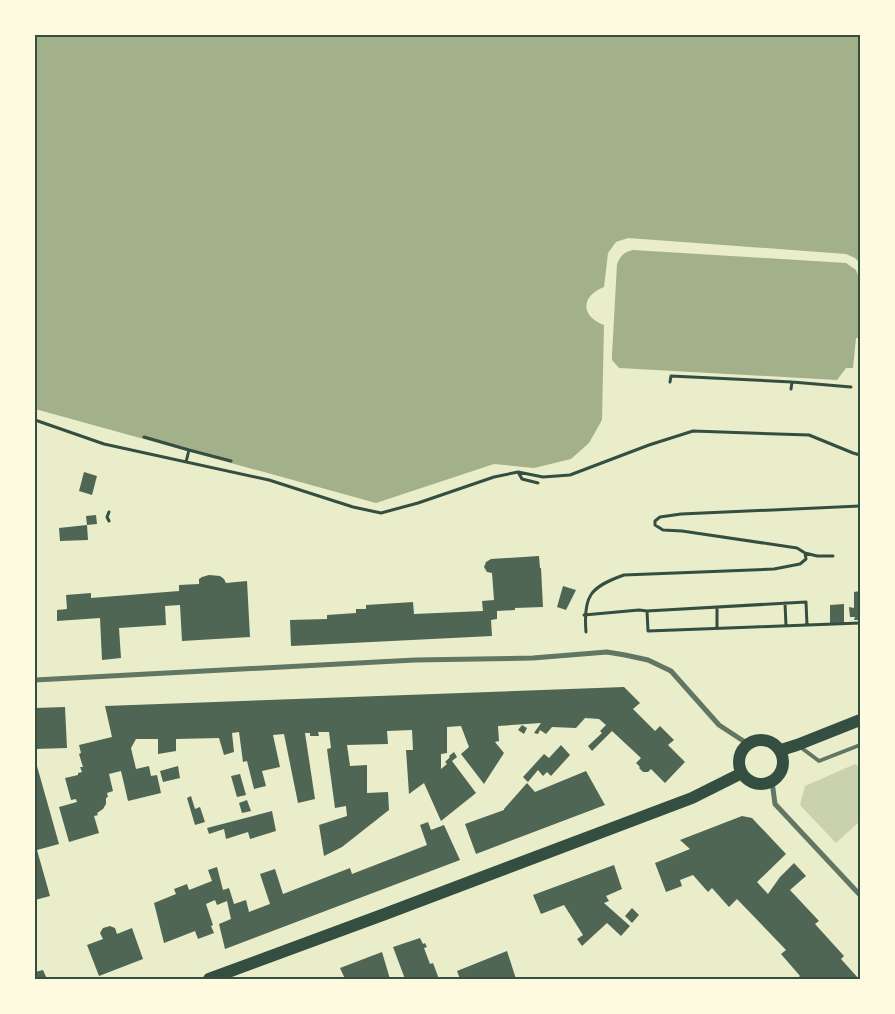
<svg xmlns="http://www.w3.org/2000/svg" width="895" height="1014" font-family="'Golos Text',sans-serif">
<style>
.green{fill:#cad2ad}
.water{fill:#a3b18a}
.building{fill:#4f6655}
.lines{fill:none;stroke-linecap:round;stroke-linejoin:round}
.path{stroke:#344e41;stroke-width:3}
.service{stroke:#617663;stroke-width:4}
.minor{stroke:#617663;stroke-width:5}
.primary{stroke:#344e41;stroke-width:12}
.neatline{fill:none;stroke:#344e41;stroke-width:2}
</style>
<rect width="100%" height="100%" fill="#e9edc9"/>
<path class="green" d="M855 764 860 768V821L836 843 800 805 805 786Z"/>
<path class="water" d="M35 35H860V263L855 258 846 254 628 238 616 242 608 253 604 287C581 296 580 316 604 325L602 420 589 443 571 459 534 468 494 464 376 503 35 409Z
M633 250 846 263 856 270 858 275 860 338H856L853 368H846L837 380 619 368 612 360V355L617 264C621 255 624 252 633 250Z"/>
<path class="building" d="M84 472 97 476 92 495 79 491Z
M96 515 97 524 87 525 86 516Z
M87 525 88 540 60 541 59 528Z
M539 556 540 568H541L543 607 515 608V610L497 611V619L491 620 492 636 291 646 290 620 327 619V615L356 613V609H366V605L413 602 414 614 483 611 482 601 494 600 492 573 487 572 484 567 486 562 491 559Z
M209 575 220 576 224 579 226 583 247 581 250 637 182 641 180 605 165 606 166 625 119 628 121 658 102 660 100 618 57 621V610L67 609 66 595 91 593V598L179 591V585L199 584V579L202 577Z
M563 586 576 590 566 610 557 607Z
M860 591V620H854L855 617H850L849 607 854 608V592Z
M844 604V624H830V605Z
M35 652H37V664H35Z
M624 687 640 703 633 709 655 731 660 726 674 740 668 745 685 762 665 783 651 769 648 772H643L639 768 640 767 636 763 641 758 612 731 592 751 588 746 602 733 600 731 606 725 599 719 585 718 576 728 552 727 546 734 540 730 538 734 534 733 541 723 498 726 499 741 495 742 504 753 484 784 461 754 469 747 461 726 447 727V753L441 754V769L447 764 445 762 450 757 449 756 454 752 457 757 452 761 476 793 441 821 424 783 409 794 406 750H413L412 730 387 731 388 744 347 745 350 766 367 765V793L388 792 389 810 342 847 324 856 319 825 347 816 346 806 335 808 327 749 331 748 329 732H318L319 736H310V733H305L315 799 298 803 284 734 273 735 280 767 262 771 266 786 254 789 247 761 243 762 239 732 232 733 234 752 224 755 219 738 176 739V751L158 754V739H136L131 748 136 769 149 766 151 776 157 775 161 793 128 801 121 771 109 774 113 791 107 793 108 797 106 798V804L103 809 97 813 98 815 94 816 99 833 69 842 59 807 77 802 76 799 71 800 65 778 78 775V773L82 772 80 767H83L79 754 81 753 79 745 112 737 105 706Z
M65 707 67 748 35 749V708Z
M522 725 527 728 524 734 518 730Z
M561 745 570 755 551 776 547 772 543 776 538 770 528 782 523 777 544 754 549 758Z
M37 766 59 844 37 850 50 896 35 900V767Z
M178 766 180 778 163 782 160 771Z
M586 771 605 805 476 854 465 824 504 810V809L527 783 535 792Z
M240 774 246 795 237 797 231 776Z
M191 796 195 809 200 807 205 822 195 825 187 798Z
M247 800 251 811 242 813 239 803Z
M272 811 276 831 250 839 248 832 226 839 224 829 209 834 207 828Z
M742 816 752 818 786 854 757 882 768 894 780 877 794 863 806 876 790 890 819 921 815 924 844 956 841 959 859 979H797L800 976 781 954 786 950 737 899 729 907 712 888 708 892 693 875 680 880 682 886 666 892 655 863 690 849 680 840Z
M428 822 431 830 444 825 460 860 225 949 219 924 231 919 227 901 217 905 215 900 206 904 213 925 211 926 214 933 198 939 195 931 164 943 154 903 176 894 174 889 187 884 189 890 212 881 208 870 217 867 223 890 229 888 234 904 246 900 249 912 270 904 260 874 275 869 283 894 350 868 352 874 427 845 420 825Z
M614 865 622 889 606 896 609 901 604 903 630 926 621 936 607 923 582 946 577 939 583 935 564 905 541 914 533 895Z
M632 908 639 915 632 923 625 916Z
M110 926 115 928 117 934 132 928 143 959 99 976 87 945 103 939 100 933 103 928Z
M420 938 423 944 425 943 427 947 424 948 430 964 433 963 439 979H405L393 947Z
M507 951 516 979H460L457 971Z
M382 952 390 979H345L340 968Z
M43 970 47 979H35V972Z"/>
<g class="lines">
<path class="path" d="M670 382 671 376 792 382 851 387
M791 389 792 382
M35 420 104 444 269 480 353 507 381 513 418 503 494 477 518 472 543 477 570 475 649 445 693 431 809 435 853 453 860 455
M144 437 189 450
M186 462 189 450 231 461
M518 472 522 479 538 483
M109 512 107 517 109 521
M805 553 817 556H833
M785 603 786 626
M717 607V628
M584 615 639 610 647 611
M807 625 806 602 647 611 648 631C719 628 789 626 860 623
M586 632C583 596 590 587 624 575L774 569 800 564 806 559 805 553 797 548 682 531 663 530 655 525V521L660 517 681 514 860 506"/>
<path class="service" d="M799 746 819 761 860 745"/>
<path class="minor" d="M35 680 415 660 533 658 607 652 625 655 648 660 671 671 719 725 748 744
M772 781 775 804 860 895"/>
<path class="primary" d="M739 762a22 22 0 1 1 44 0a22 22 0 1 1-44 0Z
M781 750 797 745 860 720
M209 979 385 914 692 798 742 773"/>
</g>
<rect width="895" height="1014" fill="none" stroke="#fefae0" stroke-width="72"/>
<rect x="36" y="36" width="823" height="942" class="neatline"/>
</svg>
